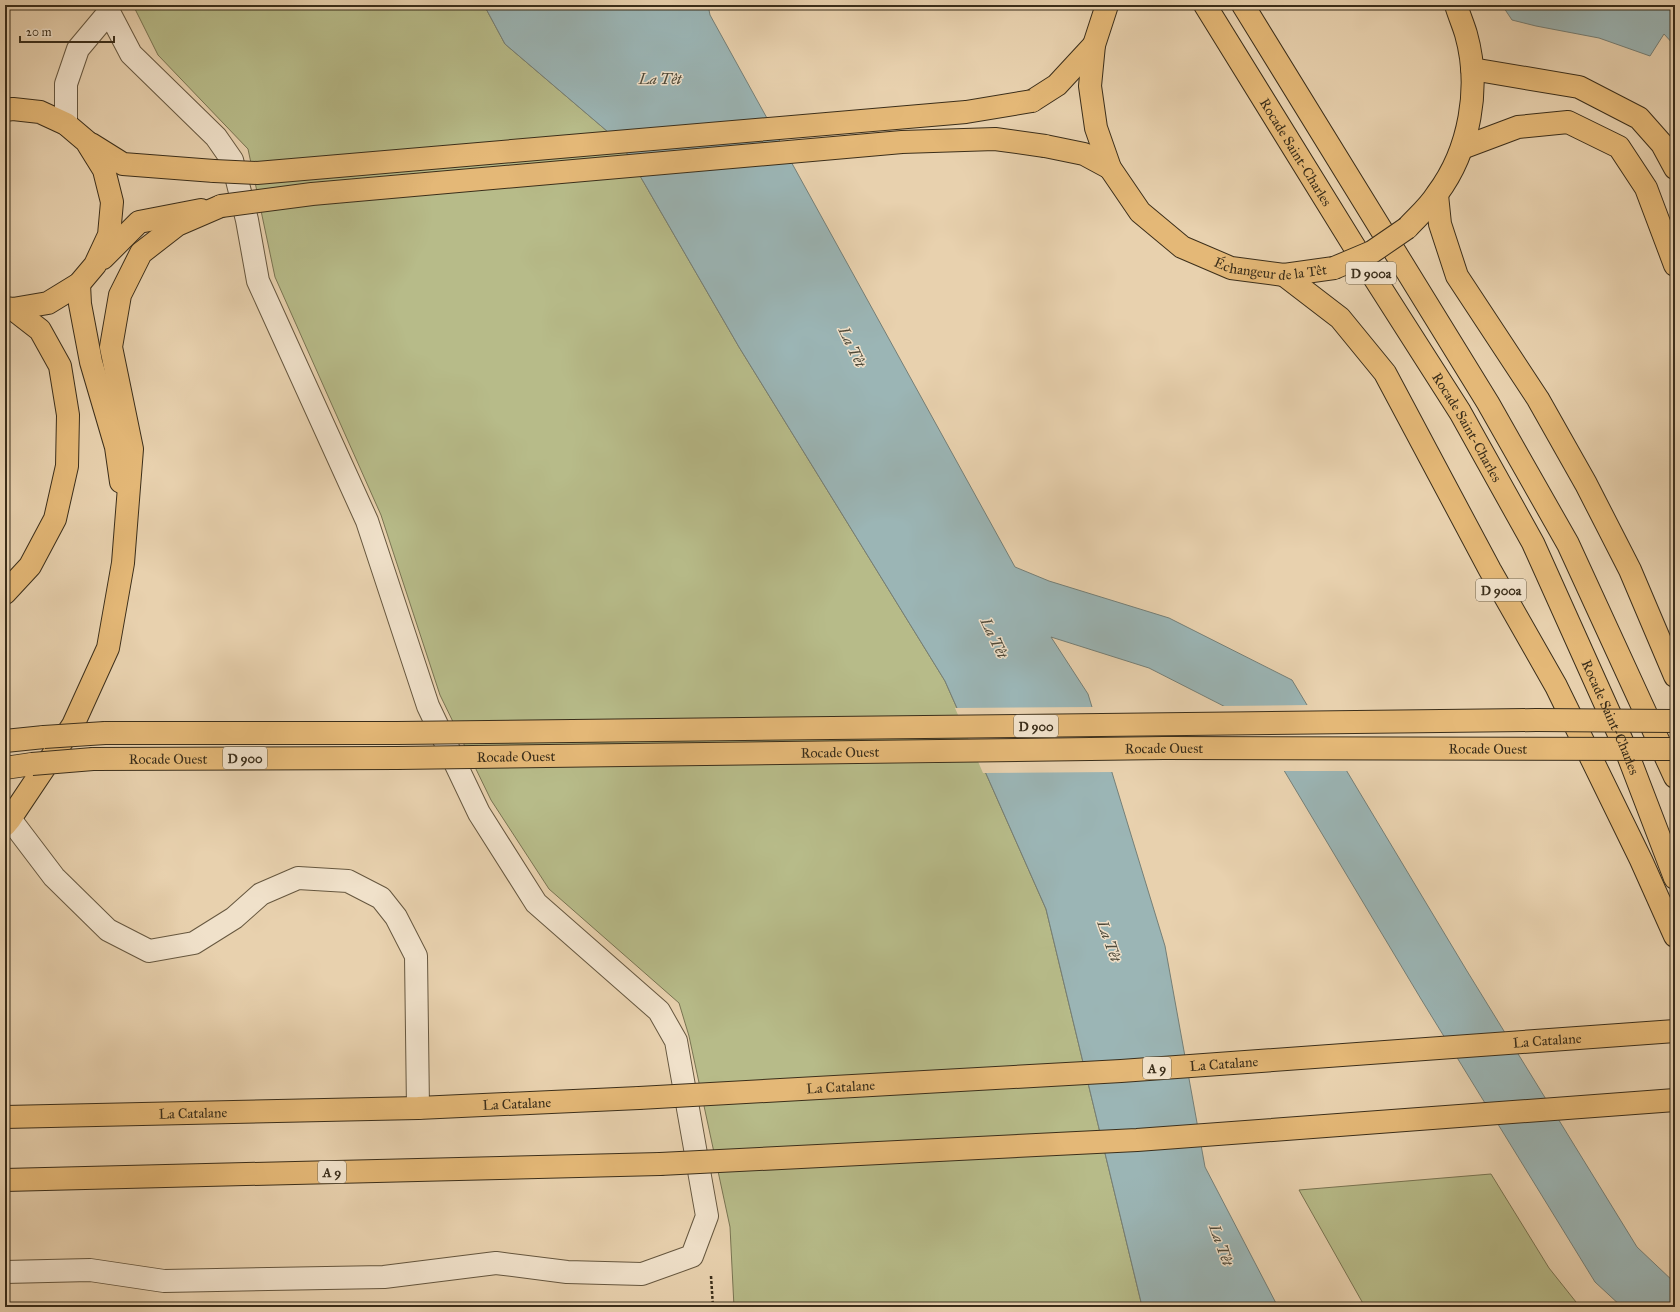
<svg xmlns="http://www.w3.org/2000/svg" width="1680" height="1312" font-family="'IM FELL Great Primer',serif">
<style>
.green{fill:#b7bb89;stroke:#797452}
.water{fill:#9bb5b5;stroke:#757f77}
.pier{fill:#e8d1ae}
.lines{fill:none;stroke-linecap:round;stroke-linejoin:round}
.minor-casing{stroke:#66573f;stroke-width:24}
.major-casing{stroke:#3b2e1a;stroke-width:24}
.highway-casing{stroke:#3b2e1a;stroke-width:24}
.path{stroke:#3b2e1a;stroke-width:2.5;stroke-dasharray:3 2;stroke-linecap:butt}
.minor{stroke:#f0e1ca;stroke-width:22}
.major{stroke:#e4b877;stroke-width:22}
.highway{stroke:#e4b877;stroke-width:22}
.major-bridge-casing{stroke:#3b2e1a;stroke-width:24;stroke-linecap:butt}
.highway-bridge-casing{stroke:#3b2e1a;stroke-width:24;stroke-linecap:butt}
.major-bridge{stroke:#e4b877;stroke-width:22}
.highway-bridge{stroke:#e4b877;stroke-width:22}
.labels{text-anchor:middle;stroke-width:3;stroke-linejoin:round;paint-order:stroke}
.shield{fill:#f0e1ca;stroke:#71644f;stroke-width:1}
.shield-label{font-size:13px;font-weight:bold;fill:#3b2e1a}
.street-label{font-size:14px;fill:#3b2e1a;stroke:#f0e1ca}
.water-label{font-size:15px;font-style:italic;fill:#4e4939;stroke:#f0e1ca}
</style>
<rect width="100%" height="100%" fill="#e8d1ae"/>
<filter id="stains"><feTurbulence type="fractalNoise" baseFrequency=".005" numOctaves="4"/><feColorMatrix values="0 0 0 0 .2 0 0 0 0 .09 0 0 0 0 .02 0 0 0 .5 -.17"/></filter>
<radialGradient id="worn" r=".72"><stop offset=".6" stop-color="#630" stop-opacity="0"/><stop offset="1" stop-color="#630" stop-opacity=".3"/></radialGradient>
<path class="green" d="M133 5H484L505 44 621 143 739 347 945 681 1046 909 1141 1302 1144 1307H734L730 1227 689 1036 679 1003 549 889 491 800 440 695 381 515 275 277 248 149 158 55Z
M1491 1174 1549 1268 1580 1307H1365L1299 1190Z"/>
<path class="water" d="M484 5H708L710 15 1015 567 1049 581 1169 618 1292 680 1467 971 1637 1247 1675 1283V1307H1622L1595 1282 1421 999 1255 722 1149 668 1051 637 1088 694 1165 946 1205 1167 1278 1307H1144L1141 1302 1046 909 945 681 739 347 621 143 505 44Z
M1502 5H1675V46L1664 34 1650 56 1599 38 1536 26 1512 20Z"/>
<path class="pier" d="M1310 705 1349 771H1282L1253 723 1220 706Z
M1094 707 1114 772 983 773 955 708Z"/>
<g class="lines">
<defs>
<path id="minor" d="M66 124V84L78 49 109 12
M10 819 54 877 108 930 149 951 194 943 234 918 261 894 298 878 348 881 381 898 396 917 416 956 418 1108
M5 1272 90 1270 164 1281 384 1277 496 1263 567 1272 642 1274 692 1256 707 1216 676 1041 659 1011 536 903 479 813 428 706 367 521 258 281 247 220 232 160 216 137 131 54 109 12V5"/>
<g id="major">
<path id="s1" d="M1107 5 1094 45 1090 86 1096 128 1110 168 1140 212 1182 247 1231 268 1284 275 1334 268"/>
<path d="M1032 101 1057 85 1094 45"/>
<path d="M5 110 13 109 40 112 66 124 86 141 104 170 112 202 109 235 95 265 79 284 48 303 13 309 5 308"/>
<path d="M91 144 123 164 214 171"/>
<path d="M1045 146 1084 154 1110 168"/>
<path d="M1407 228C1417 217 1429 207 1437 194 1470 150 1481 87 1466 34 1463 24 1459 15 1456 5"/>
<path d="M103 258 139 222 201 210"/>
</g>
<g id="highway">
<path id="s2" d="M1205 5 1354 246 1460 412 1533 543 1626 750 1675 878"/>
<path d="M1243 5 1488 403 1568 544 1675 777"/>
<path d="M1472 69 1579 87 1639 118 1662 144 1675 168"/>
<path d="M1462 148 1518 127 1568 122 1619 147 1646 188 1675 265"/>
<path d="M1437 195 1440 224 1457 276 1538 399 1586 484 1630 570 1675 676"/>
<path d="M1284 275 1340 318 1385 373 1490 570 1556 686 1641 860 1675 936"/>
<path d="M79 284 80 304 91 362 116 447 121 482"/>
<path d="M5 593 30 566 55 519 67 466 68 415 60 366 40 330 13 309"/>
<path d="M105 733H397"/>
<path d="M5 741 44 737"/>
<path id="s3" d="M93 759 397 758"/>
<path d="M5 768 32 764"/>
<path d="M5 825 10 819 73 725 108 648 123 563 132 449 111 347 120 295 141 253 177 225 221 206"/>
<path id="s4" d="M5 1117 418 1108 639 1098"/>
<path d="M5 1180 660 1164"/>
</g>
</defs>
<use href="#minor" class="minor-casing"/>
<use href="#major" class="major-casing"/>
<use href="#highway" class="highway-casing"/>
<path class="path" d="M711 1276 713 1307"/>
<use href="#minor" class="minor"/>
<use href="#major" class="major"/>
<use href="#highway" class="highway"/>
<defs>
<path id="major-bridge" d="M214 171 257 173 966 112 1032 101
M221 206 312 194 902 142 995 139 1045 146
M1334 268 1372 252 1407 228"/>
<g id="highway-bridge">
<path d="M397 733 1536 720 1675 721"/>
<path d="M44 737 105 733"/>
<path id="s5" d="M397 758 1164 748 1675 749"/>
<path d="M32 764 93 759"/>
<path id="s6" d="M639 1098 1121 1071 1675 1031"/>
<path d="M660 1164 1137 1140 1675 1100"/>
</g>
</defs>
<use href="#major-bridge" class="major-bridge-casing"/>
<use href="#highway-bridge" class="highway-bridge-casing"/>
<use href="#major-bridge" class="major-bridge"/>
<use href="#highway-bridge" class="highway-bridge"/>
</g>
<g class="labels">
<g class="shield">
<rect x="1346" y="262" width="50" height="22" rx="3"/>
<rect x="1476" y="579" width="50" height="22" rx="3"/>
<rect x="1014" y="715" width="44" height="22" rx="3"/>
<rect x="223" y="747" width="44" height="22" rx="3"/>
<rect x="1143" y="1057" width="28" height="22" rx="3"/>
<rect x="318" y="1161" width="28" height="22" rx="3"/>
</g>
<g class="shield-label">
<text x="1371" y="278">D 900a</text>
<text x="1501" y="595">D 900a</text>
<text x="1036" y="731">D 900</text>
<text x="245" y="763">D 900</text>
<text x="1157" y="1073">A 9</text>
<text x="332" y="1177">A 9</text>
</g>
<g class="street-label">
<text dy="5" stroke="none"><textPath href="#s2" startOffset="173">Rocade Saint-Charles</textPath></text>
<text dy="5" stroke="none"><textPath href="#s1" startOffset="369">Échangeur de la Têt</textPath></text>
<text dy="5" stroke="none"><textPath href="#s2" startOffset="497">Rocade Saint-Charles</textPath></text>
<text dy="5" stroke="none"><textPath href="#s2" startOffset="821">Rocade Saint-Charles</textPath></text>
<text dy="5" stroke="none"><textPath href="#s5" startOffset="767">Rocade Ouest</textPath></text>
<text dy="5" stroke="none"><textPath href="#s5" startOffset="1091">Rocade Ouest</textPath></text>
<text dy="5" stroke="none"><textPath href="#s5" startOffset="443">Rocade Ouest</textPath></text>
<text dy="5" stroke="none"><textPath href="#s5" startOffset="119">Rocade Ouest</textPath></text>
<text dy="5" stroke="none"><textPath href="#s3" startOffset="75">Rocade Ouest</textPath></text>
<text dy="5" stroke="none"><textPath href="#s6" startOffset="910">La Catalane</textPath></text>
<text dy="5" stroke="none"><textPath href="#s6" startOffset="586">La Catalane</textPath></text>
<text dy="5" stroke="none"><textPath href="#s6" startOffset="202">La Catalane</textPath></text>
<text dy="5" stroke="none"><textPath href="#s4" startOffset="512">La Catalane</textPath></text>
<text dy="5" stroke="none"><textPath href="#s4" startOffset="188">La Catalane</textPath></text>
</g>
<g class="water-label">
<text x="660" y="84">La Têt</text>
<text transform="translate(852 347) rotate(64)" y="5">La Têt</text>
<text transform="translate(994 638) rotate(64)" y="5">La Têt</text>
<text transform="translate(1109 941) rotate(70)" y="5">La Têt</text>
<text transform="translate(1221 1245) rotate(70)" y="5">La Têt</text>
</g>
</g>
<rect width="1680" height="1312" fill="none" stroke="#e8d1ae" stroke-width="20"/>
<rect x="6" y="6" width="1668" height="1300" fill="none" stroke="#3b2e1a" stroke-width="2"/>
<rect x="10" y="10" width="1660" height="1292" fill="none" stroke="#3b2e1a"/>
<path d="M20 36v6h94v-6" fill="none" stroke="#3b2e1a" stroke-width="2"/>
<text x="26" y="36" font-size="12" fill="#3b2e1a" stroke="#f0e1ca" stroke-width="3" paint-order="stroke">20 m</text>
<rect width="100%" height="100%" filter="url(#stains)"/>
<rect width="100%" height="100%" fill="url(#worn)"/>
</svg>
